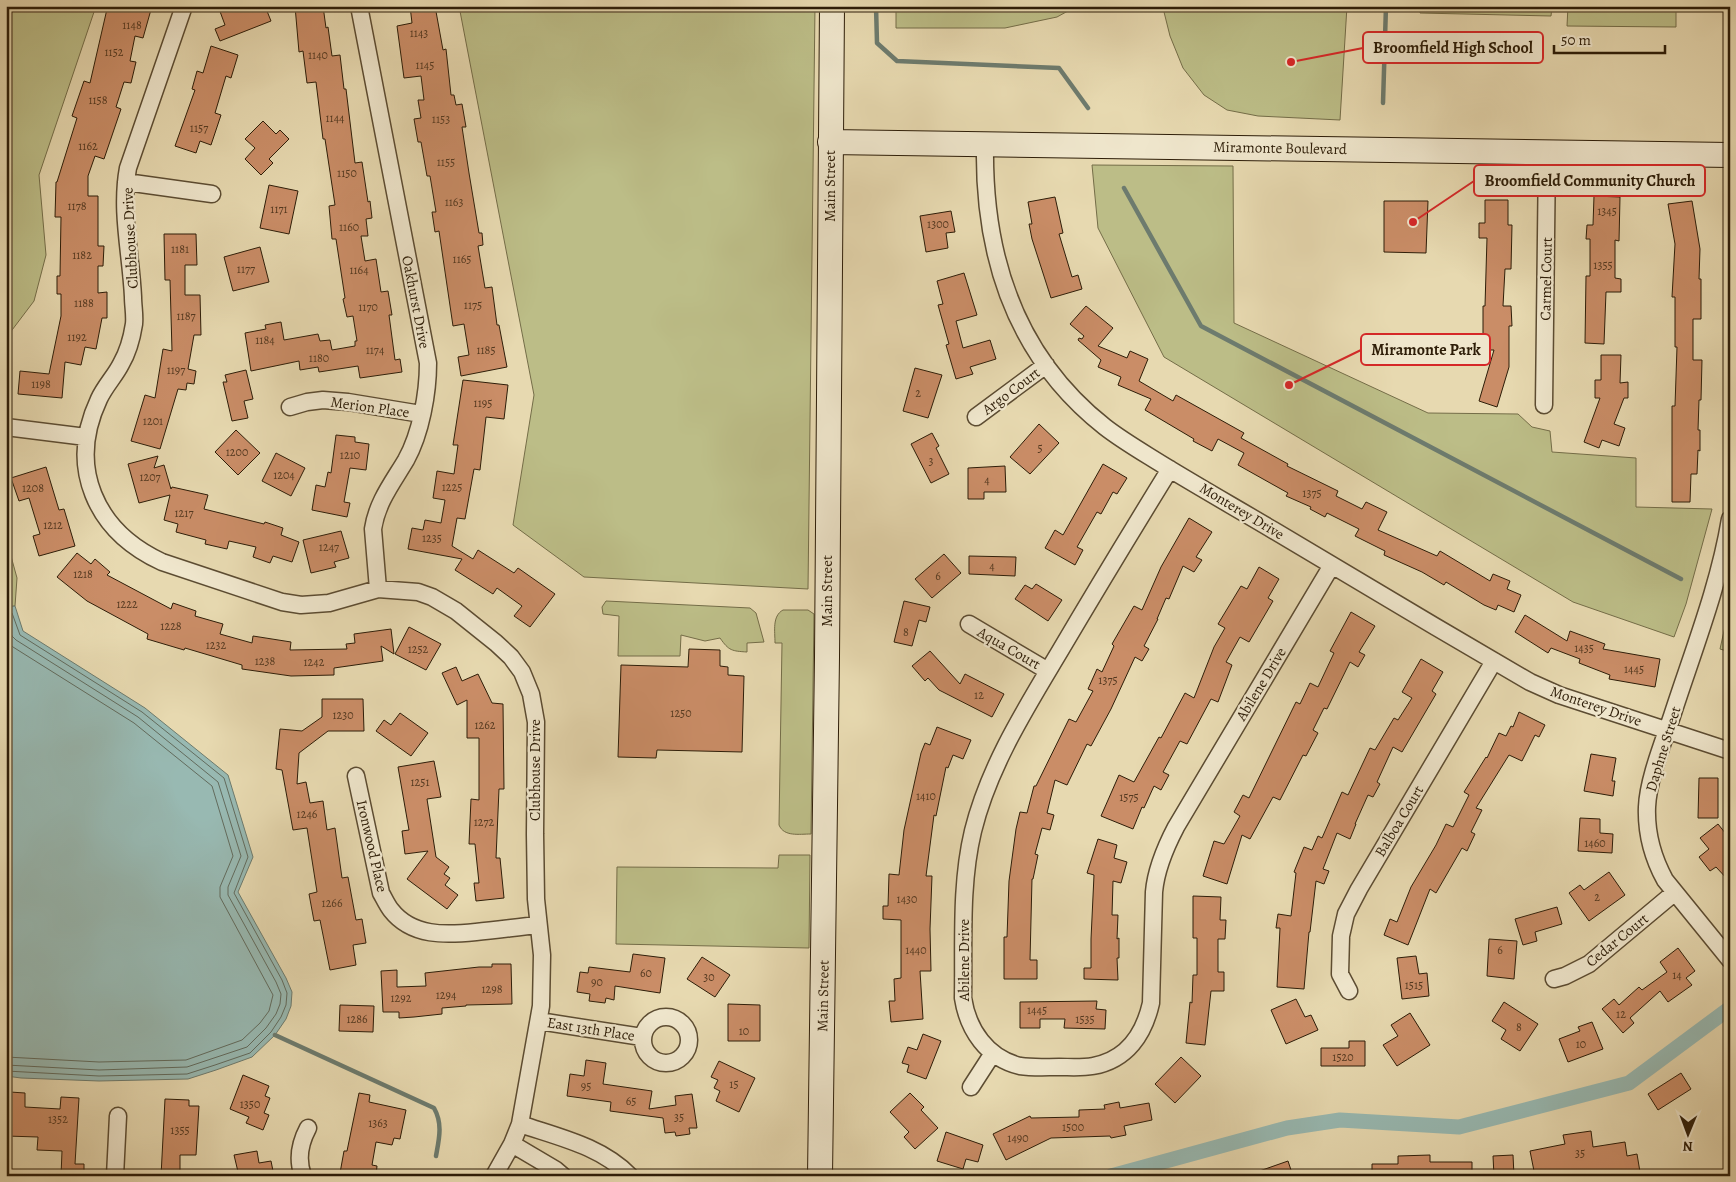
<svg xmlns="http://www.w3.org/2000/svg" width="1736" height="1182" font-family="Alegreya,serif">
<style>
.green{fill:#bcbd87;stroke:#746d48}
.water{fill:#98b9b2;stroke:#6d7b6e}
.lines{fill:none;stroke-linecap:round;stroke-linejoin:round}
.shore{stroke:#626b5d;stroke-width:1}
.stream{stroke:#6d7b6e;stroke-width:4.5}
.canal{stroke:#98b9b2;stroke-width:15}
.building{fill:#ca8d67;stroke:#2d1d08}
.street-casing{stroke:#5c4c32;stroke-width:19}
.secondary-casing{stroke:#2d1d08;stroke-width:26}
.street{stroke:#efe6cc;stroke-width:16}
.secondary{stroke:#efe6cc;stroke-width:24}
.labels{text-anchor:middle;stroke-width:4.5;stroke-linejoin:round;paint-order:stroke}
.number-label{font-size:12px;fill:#543920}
.street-label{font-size:15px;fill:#2d1d08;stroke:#efe6cc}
.leader{fill:none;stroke:#d62828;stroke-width:2}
.callout-dot{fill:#d62828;stroke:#efe6cc;stroke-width:2}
.callout{fill:#efe6cc;stroke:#d62828;stroke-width:2}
.callout-label{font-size:16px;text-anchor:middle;font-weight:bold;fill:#2d1d08}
</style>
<rect width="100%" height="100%" fill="#e7d9b0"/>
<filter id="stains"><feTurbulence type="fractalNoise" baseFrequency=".004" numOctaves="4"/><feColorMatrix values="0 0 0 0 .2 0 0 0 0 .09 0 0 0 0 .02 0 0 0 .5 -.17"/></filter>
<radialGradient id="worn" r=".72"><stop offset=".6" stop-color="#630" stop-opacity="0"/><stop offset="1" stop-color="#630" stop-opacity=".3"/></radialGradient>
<path class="green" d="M6 6H96L39 175 46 255 34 301 6 338Z
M459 6H815L808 589 584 577 513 525 534 395Z
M896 6H1077L1057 17 1005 28H896Z
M1165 6H1347L1340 120 1258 116 1227 110 1204 95 1183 68 1170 36 1164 12Z
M1420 6H1552L1551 16 1420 13Z
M1568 6H1676V27L1567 26Z
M1092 165 1233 166 1234 323 1428 413 1518 414 1532 427 1550 431 1552 452 1636 458V507L1712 509 1686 604 1674 637 1573 602 1164 357 1098 228Z
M6 538 17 578 15 606 6 607Z
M606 601 750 608 756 613 764 642 747 643V652C732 651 729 651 720 638L705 641 681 635 680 656H618L619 616 603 614 602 607Z
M1730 604V652L1720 649Z
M783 610H808L814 614 811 834C799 834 784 837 779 825L782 643H775C775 631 772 616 783 610Z
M779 855H810L809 948 616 944 617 867 778 868Z"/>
<path class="water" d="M15 606 23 631 145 708 228 775 253 857 238 892 286 978 292 992 291 1006 286 1019 275 1035 252 1057 216 1070 188 1079 99 1081 21 1078 6 1076V607Z"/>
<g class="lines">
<path class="shore" d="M6 612 12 613 20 635 142 712 224 778 248 857 234 893 282 980 287 993 286 1005 281 1017 271 1032 250 1053 215 1065 187 1074 99 1076 6 1071
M6 619 12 636 16 640 138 717 218 782 241 856 228 887V895L276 982 281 994 280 1004 276 1014 266 1028 247 1047 187 1067 99 1070 6 1065
M6 640 13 647 134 723 212 786 233 856 220 887V897L273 995 269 1011 260 1023 242 1040 186 1060 99 1062 6 1057"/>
<path class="stream" d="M876 6 877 43 897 61 1059 68 1088 108
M1383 103 1386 6
M1124 188 1201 326 1681 579
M275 1035 434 1108C443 1124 439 1139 436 1156"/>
<path class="canal" d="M1111 1176 1287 1128 1340 1120 1459 1127 1629 1083 1730 1008"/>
</g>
<path class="building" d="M114 6H152L143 38 135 36 130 61 136 62 131 83 124 82 116 107 121 109 104 159 95 156 88 176V196H98V246H104L103 266H98V293L107 292V318H102L96 349 85 347 81 365 65 362 62 398 18 394 20 371 49 374 61 316V294H57V276H60L61 217H55L56 182H57L77 118 72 116 84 81 90 83 107 9 113 11Z
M218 6H265L271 21 220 41 215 29 225 25Z
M295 6H323L326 28 328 27 332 56 340 55 344 89H346L355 163 362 162 368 202 370 201 372 218 366 219 368 236H361L365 261 376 259 381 292 388 291 392 315H389L395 360 400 359 402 372 360 378 358 366 319 372 318 367 300 370 299 361 251 371 245 333 266 329 265 325 281 322 284 340 318 334 320 341 330 340 332 350 355 346V341H357L353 316 347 317 343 299 345 298 336 239H332L329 206 335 205 325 139H323L316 82 307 83 303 51 299 52Z
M410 6H435L443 50 446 49 451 95H454L456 105 462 104 466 127H462L469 173 479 233H482L483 245 478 246 485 288 492 287 497 325H499L507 367 461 376 458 357 469 355 464 324 453 326 439 231 435 232 432 212H436L430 176H427L421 142H418L414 119 421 118 418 100H424L421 76 404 78 397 26 412 23Z
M211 46 238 55 231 78 226 76 215 113 221 115 211 145 200 141 196 153 175 146 195 90 192 89 197 71 203 73Z
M263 121 276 134 280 130 289 139 269 159 273 163 261 175 245 159 255 148 245 139Z
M269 185 298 191 289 234 260 228Z
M1594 196 1620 197 1619 241 1615 240V278L1621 279V292H1606L1604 344 1585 343 1586 276H1590V239H1586L1587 225H1593Z
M1055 197 1063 233 1059 234 1072 277 1078 275 1082 289 1051 298 1032 239 1029 224H1032L1028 202Z
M1485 200H1508V225H1512L1511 269H1505L1503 306H1511L1512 326H1509V367L1497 407 1479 401 1494 350H1476V338H1483V306H1485L1487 238H1479V223H1485Z
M1384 201H1428L1426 253 1384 252Z
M1692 201 1700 249 1699 279H1701V319H1693V360H1702L1701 400H1699L1698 430H1700V451L1698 450 1697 474H1691L1690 502H1672V406H1675L1677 347H1675V297H1672L1675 244 1668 204Z
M951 211 955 232 946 233 948 248 926 252 920 216Z
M164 234H196L197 265H185V295H200L201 335H194L188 369 196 371 194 384 187 383 186 390 178 389 160 449 131 441 145 395 155 398 163 349 172 351 170 280H165Z
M260 247 269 282 233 291 224 257Z
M964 273 977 315 956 321 963 348 990 340 996 359 970 367 973 374 956 379 946 345 949 344 938 305 943 304 937 281Z
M1086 306 1113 328 1098 346 1127 358 1130 351 1148 359 1139 381 1173 401 1176 395 1244 433 1241 438 1288 464 1287 466 1338 491 1336 496 1362 509 1366 502 1387 512 1378 530 1437 556 1440 551 1490 581 1493 574 1510 581 1507 589 1521 595 1514 612 1498 605 1496 610 1484 605 1446 582 1444 585 1422 572 1384 555 1385 551 1355 536 1359 529 1327 513 1325 517 1310 509 1311 507 1286 496 1288 493 1238 465 1244 453 1218 439 1212 451 1193 441 1194 439 1145 410 1151 399 1118 385 1121 377 1098 367 1101 360 1078 340 1079 338 1082 339 1084 336 1070 324Z
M1601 355H1621L1620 383 1628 382V398H1624L1614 424 1625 428 1619 446 1602 440 1599 448 1584 442 1600 398H1595V380H1601Z
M915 368 942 375 928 418 903 411Z
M246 370 253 399 244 401 248 418 232 421 223 382H227L225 375Z
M463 380 508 385 504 419 486 417 480 470 474 469 465 519 457 518 452 546 473 559 478 550 514 573 518 568 555 594 530 627 514 616 522 606 497 588 493 594 455 570 462 559 408 549 412 528 423 530 425 520 441 523 445 500 433 498 437 471 454 474 458 445H453Z
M1039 424 1059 443 1030 474 1010 457Z
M236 430 260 453 238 475 215 452Z
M932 433 939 446 936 448 949 474 931 483 911 444Z
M336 435 355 437V442L369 444 366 470 350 468 344 502 350 503 347 517 312 510 316 485 325 487 328 472 331 473Z
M276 453 305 468 291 496 262 481Z
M158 456 154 468 164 465 171 489 172 487 208 495 204 509 264 524 265 522 283 528 281 535 299 542 292 562 273 556 270 563 253 557 256 547 229 541 227 549 205 544 206 540 176 532 178 524 164 520 170 495 139 503 128 464Z
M1103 464 1127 478 1117 494 1113 492 1101 514 1097 512 1077 547 1083 550 1075 565 1045 548 1055 530 1063 535Z
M1005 466 1006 492H984V499H968V468Z
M46 467 59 510 64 509 75 546 39 556 33 536 40 534 29 498 19 501 11 478Z
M1189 518 1212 532 1196 557 1202 560 1194 572 1183 566 1169 599 1166 598 1157 619H1158L1144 646 1149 649 1142 661 1135 657 1111 709 1091 746 1087 744 1067 785 1055 780 1047 813 1054 815 1050 830 1042 828 1035 854 1038 855 1033 879H1032L1030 960H1037V979H1004V937H1007L1009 881 1016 829 1020 812 1027 813 1034 786H1036L1069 719 1076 722 1093 691 1088 689 1097 669 1102 672 1114 646 1112 644 1134 606 1142 610 1161 567Z
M341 531 349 558 334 562 336 567 311 573 303 540Z
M77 553 91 564 95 559 110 572 107 575 171 609 173 603 196 611 195 616 223 624 220 634 252 643 253 636 291 642 290 650 347 649 346 644 355 643 354 634 391 629 394 654 381 646 383 661 334 668V675L291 676 242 669V665L185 648 184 650 147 639 148 634 87 601 57 577Z
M944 554 961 573 932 598 915 579Z
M969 556 1016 557 1015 576 969 574Z
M1259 567 1279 579 1268 598 1273 601 1249 642 1240 637 1226 662 1232 665 1218 702 1211 699 1187 744 1180 741 1163 772 1169 775 1161 790 1154 786 1144 808 1142 807 1133 829 1101 816 1119 775 1134 782 1159 737 1161 738 1185 693 1194 698 1214 647 1225 628 1218 624 1241 586 1247 589Z
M1036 584 1062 600 1048 621 1015 599 1025 585 1032 589Z
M904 601 930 607 926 622 919 620 912 646 894 642Z
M1351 612 1375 626 1359 652 1365 655 1358 667 1350 662 1327 709 1324 708 1313 730 1318 733 1306 756 1303 755 1280 800 1273 797 1250 839 1242 835 1227 884 1203 876 1214 841 1224 844 1240 816 1234 812 1243 795 1249 798 1296 702 1300 704 1310 683 1318 687 1334 653 1330 651Z
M1525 615 1567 641 1570 631 1605 644 1603 649 1660 659 1655 687 1609 679 1610 675 1579 663 1580 659 1551 648 1548 653 1515 632Z
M409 627 441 644 426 670 395 654Z
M689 649 720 650V666L728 667V675L744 676 742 752 657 750 656 758 618 757 621 665 688 667Z
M930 651 960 684 965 674 1004 694 992 717 939 690 928 678 925 681 912 666Z
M1421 659 1443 672 1432 691 1436 694 1402 752 1393 747 1377 782 1380 784 1373 797 1368 795 1355 824H1356L1350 839 1337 833 1323 869 1329 871 1324 884 1316 881 1310 932H1309L1304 989 1277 987 1280 928H1276L1278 914 1291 916 1296 873 1294 872 1304 847 1312 850 1318 836 1322 838 1342 792 1348 795 1370 748 1375 750 1394 718 1398 720 1412 698 1402 692Z
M456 667 462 681 478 674 492 703 503 704 504 789H499L496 858H500L504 898 476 901 474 883H479L475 844H469L471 799 479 800V738H467V700L457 705 442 673Z
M322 699H363L364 731H328L299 753 297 784 306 782 310 803 323 801 327 830 335 828 342 878 348 877 356 920 362 919 366 943 353 945 356 965 330 970 320 920 314 921 309 894 317 892 307 828 293 830 282 770 276 769 280 729 302 731 322 717Z
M1519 712 1545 725 1539 737 1535 735 1522 761 1509 755 1476 808 1482 810 1471 832 1475 834 1467 851 1462 848 1436 893 1430 889 1408 945 1384 935 1390 919 1397 922 1411 887 1436 845 1446 824 1453 827 1469 795 1464 792 1486 757 1487 758 1499 733 1506 736 1511 726 1513 727Z
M400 713 428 733 411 756 376 731 384 720 391 725Z
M937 727 971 740 963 759 953 755 948 768 946 767 936 816 934 815 926 876H932L930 929 931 971H920L923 1019 891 1022 889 1001H895L894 979 901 978V920L883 919V906H888L889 874 899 875 904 830 921 753 925 743 930 745Z
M1591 754 1616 758 1612 781H1615L1613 796 1584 791Z
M434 761 441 797 427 799 436 857 449 867 444 874 450 878 445 885 458 895 447 909 407 879 428 851 405 854 402 831 409 830 398 767Z
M1699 778H1718V818H1698Z
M1580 818 1600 819V833L1613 834 1612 853 1578 851Z
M1718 824 1730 839V882L1716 867 1710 871 1699 857 1709 849 1700 838Z
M1098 839 1117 845 1114 858 1127 862 1121 883 1113 881 1112 915H1118L1117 939 1119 938V958H1117L1118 980 1084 979V968H1091V939L1094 875 1087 873Z
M1609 872 1625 895 1589 921 1569 893 1580 885 1584 890Z
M1193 896 1221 897 1220 920H1226L1225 939H1218V972H1224V991H1211L1205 1045 1186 1043 1190 1002 1192 1003 1193 975H1197V938H1193Z
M1557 907 1562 924 1535 932 1537 941 1523 945 1515 919Z
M1489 939 1517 941 1514 979 1487 976Z
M1678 948 1695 971 1686 978 1692 985 1668 1002 1660 991 1630 1018 1634 1023 1623 1033 1602 1009 1614 999 1619 1005 1639 987 1642 990 1667 972 1660 962Z
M633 954 665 958 660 993 615 986 614 1000 606 998 605 1003 589 1001 590 994 577 992 580 972 588 973 589 967 630 972Z
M1416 956 1419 974 1427 973 1429 996 1402 999 1397 958Z
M702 957 730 975 715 997 687 979Z
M492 964H511L512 1004 466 1005V1006L442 1008V1014L414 1017 399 1018V1012H383L381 971 397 970V987L426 986 425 973 479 967H492Z
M1296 999 1305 1017 1311 1015 1318 1030 1286 1044 1271 1010Z
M1097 1001 1096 1009 1106 1010 1105 1029 1064 1028 1065 1019H1040V1028H1020V1002Z
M1504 1002 1538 1024 1520 1051 1501 1039 1506 1030 1492 1021Z
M728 1004 760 1005V1041H728Z
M340 1005 374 1006 373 1032 339 1031Z
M1410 1013 1430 1045 1397 1066 1383 1045 1398 1036 1391 1025Z
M1592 1022 1603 1049 1568 1062 1559 1039 1580 1031 1578 1027Z
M923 1034 941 1041 926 1079 907 1072 909 1065 902 1063 908 1047 917 1050Z
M1349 1041H1365V1066H1321V1048H1349Z
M1181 1057 1201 1076 1175 1103 1155 1084Z
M586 1060 606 1063 603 1084 652 1091 649 1109 676 1105 675 1096 692 1094 697 1128H689L690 1134 676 1136 675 1132 665 1133 663 1118 610 1111 611 1102 567 1096 570 1074 584 1076Z
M719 1061 755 1078 739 1112 716 1101 720 1091 714 1088 718 1080 711 1077Z
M1681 1073 1691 1089 1658 1110 1648 1094Z
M243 1075 269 1086 265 1096 270 1098 264 1113 269 1115 263 1130 246 1123 249 1117 230 1109Z
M10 1092 25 1093V1107L60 1109 61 1097 79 1098 75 1164H84V1176H61L62 1151 37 1150 38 1137 6 1136V1097H10Z
M359 1093 370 1095 369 1102 406 1110 400 1139 394 1138 392 1145 376 1142 372 1165 377 1166 376 1176H352L353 1174 340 1173 344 1151H347Z
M910 1093 924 1107 921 1110 938 1128 915 1149 904 1137 909 1132 890 1112Z
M165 1099 189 1100V1106H199L196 1155H180V1176H161Z
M1119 1102 1120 1108 1149 1103 1152 1120 1124 1126 1126 1135 1111 1138 1110 1136 1051 1138 1006 1160 993 1134 1030 1116 1031 1118 1079 1117V1110L1105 1109 1104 1105Z
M1591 1131 1593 1147 1625 1142 1627 1156 1637 1154 1640 1172 1619 1176H1535L1530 1151 1565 1144 1563 1135Z
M946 1132 983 1145 978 1162 966 1159 963 1169 937 1161Z
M257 1151 259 1163 271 1161 274 1176H239L234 1155Z
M1430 1155V1162H1472V1176H1372V1164H1398V1156Z
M1513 1155 1514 1176H1494L1493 1156Z
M1288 1161 1293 1176H1251V1174Z"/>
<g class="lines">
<defs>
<path id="street" d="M184 6 128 168C120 211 131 254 133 297 133 306 135 315 134 324 132 337 128 352 121 364 115 376 105 386 99 399 67 467 95 531 162 562L282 602 301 605 329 603 378 589 418 592 432 597 456 611 496 643 511 657 522 672 531 694 536 722 535 834 536 899 542 955 541 1006 520 1124 512 1144 494 1176
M359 6 428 363C428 393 421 433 406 460 393 482 377 502 373 529L378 589
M985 144C983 255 1015 356 1105 427 1123 441 1144 453 1163 465 1199 487 1236 508 1273 530 1358 581 1444 632 1530 682L1559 695 1730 751
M126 182 212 194
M1544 405 1547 153
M290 407 307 402 323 400 348 402 421 414
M976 417 1046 365
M6 427 86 437
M1170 469C1133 529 1096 590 1060 651 1026 708 989 766 973 831 960 885 964 943 963 998 968 1030 987 1058 1020 1066 1033 1068 1046 1067 1059 1067 1070 1067 1082 1068 1093 1066 1127 1060 1144 1034 1151 1003L1154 892C1156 869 1165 848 1176 827L1332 565
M1730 519C1719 586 1693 651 1672 716 1663 743 1648 780 1647 807 1646 833 1653 858 1665 880L1730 960
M969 624 1048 671
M356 776 381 893C384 898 387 905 391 910 412 937 446 935 476 932 497 930 518 927 538 925
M1554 979 1565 976 1589 964 1674 893
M1349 991 1340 974 1341 936 1346 914 1359 889 1494 661
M643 1040a23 23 0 1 1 46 0a23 23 0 1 1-46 0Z
M539 1021 642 1037
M971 1087 993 1053
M520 1124C558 1137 601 1146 630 1176
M512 1144 556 1170 563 1176
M115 1176 118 1116
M303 1176C297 1160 300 1143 308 1128"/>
<path id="secondary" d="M830 142 1730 155
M820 1176 827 657 832 6"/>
</defs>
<use href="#street" class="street-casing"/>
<use href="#secondary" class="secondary-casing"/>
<use href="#street" class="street"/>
<use href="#secondary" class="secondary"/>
</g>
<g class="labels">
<g class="number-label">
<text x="132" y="29">1148</text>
<text x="419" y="37">1143</text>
<text x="114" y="56">1152</text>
<text x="318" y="59">1140</text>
<text x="425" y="69">1145</text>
<text x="98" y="104">1158</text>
<text x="335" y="122">1144</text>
<text x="441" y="123">1153</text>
<text x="199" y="132">1157</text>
<text x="88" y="150">1162</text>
<text x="446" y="166">1155</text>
<text x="347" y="177">1150</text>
<text x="454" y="206">1163</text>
<text x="77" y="210">1178</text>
<text x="279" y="213">1171</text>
<text x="1607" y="215">1345</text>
<text x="938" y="228">1300</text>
<text x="349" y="231">1160</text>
<text x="180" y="253">1181</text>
<text x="82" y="259">1182</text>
<text x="462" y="263">1165</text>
<text x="1603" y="269">1355</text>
<text x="246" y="273">1177</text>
<text x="359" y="274">1164</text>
<text x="84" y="307">1188</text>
<text x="473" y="309">1175</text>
<text x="368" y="311">1170</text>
<text x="186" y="320">1187</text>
<text x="77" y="341">1192</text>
<text x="265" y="344">1184</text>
<text x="375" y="354">1174</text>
<text x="486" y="354">1185</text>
<text x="319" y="362">1180</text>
<text x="176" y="374">1197</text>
<text x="41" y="388">1198</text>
<text x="918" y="397">2</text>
<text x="483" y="407">1195</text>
<text x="153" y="425">1201</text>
<text x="1040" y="452">5</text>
<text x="237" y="456">1200</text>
<text x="350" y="459">1210</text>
<text x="931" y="465">3</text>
<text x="284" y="479">1204</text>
<text x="150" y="481">1207</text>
<text x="987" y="484">4</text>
<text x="452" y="491">1225</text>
<text x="33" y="492">1208</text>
<text x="1312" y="497">1375</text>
<text x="184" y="517">1217</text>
<text x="53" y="529">1212</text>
<text x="432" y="542">1235</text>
<text x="329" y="551">1247</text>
<text x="992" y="570">4</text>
<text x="83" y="578">1218</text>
<text x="938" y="580">6</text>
<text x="127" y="608">1222</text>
<text x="171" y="630">1228</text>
<text x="906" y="636">8</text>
<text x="216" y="649">1232</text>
<text x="1584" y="652">1435</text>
<text x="418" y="653">1252</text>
<text x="265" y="665">1238</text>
<text x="314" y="666">1242</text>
<text x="1634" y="673">1445</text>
<text x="1108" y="684">1375</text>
<text x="979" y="699">12</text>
<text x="681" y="717">1250</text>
<text x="343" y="719">1230</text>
<text x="485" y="729">1262</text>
<text x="420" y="786">1251</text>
<text x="926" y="800">1410</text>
<text x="1129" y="801">1575</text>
<text x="307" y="818">1246</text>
<text x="484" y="826">1272</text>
<text x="1595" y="847">1460</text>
<text x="1597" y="901">2</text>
<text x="907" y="903">1430</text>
<text x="332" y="907">1266</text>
<text x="916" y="954">1440</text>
<text x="1500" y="954">6</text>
<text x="646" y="977">60</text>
<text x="1677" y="979">14</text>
<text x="709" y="981">30</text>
<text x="597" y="986">90</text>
<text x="1414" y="989">1515</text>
<text x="492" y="993">1298</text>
<text x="446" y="999">1294</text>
<text x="401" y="1002">1292</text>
<text x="1037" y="1014">1445</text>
<text x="1621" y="1018">12</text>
<text x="357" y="1023">1286</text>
<text x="1085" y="1023">1535</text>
<text x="1519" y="1031">8</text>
<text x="744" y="1035">10</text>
<text x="1581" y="1048">10</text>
<text x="1343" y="1061">1520</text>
<text x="734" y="1088">15</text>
<text x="586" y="1090">95</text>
<text x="631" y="1105">65</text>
<text x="250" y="1108">1350</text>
<text x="679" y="1121">35</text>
<text x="58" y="1123">1352</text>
<text x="378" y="1127">1363</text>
<text x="1073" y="1131">1500</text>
<text x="180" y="1134">1355</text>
<text x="1018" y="1142">1490</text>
<text x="1580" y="1157">35</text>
</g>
<g class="street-label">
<text transform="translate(1280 148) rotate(1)" y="5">Miramonte Boulevard</text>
<text transform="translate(830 186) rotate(-90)" y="5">Main Street</text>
<text transform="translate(130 238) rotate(-93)" y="5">Clubhouse Drive</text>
<text transform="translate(1546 279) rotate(-89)" y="5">Carmel Court</text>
<text transform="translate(416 302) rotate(79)" y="5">Oakhurst Drive</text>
<text transform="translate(1011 391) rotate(-37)" y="5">Argo Court</text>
<text transform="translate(370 407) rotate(8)" y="5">Merion Place</text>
<text transform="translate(1242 511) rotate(31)" y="5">Monterey Drive</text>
<text transform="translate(827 591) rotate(-90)" y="5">Main Street</text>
<text transform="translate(1009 648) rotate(30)" y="5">Aqua Court</text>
<text transform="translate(1261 684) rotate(-59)" y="5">Abilene Drive</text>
<text transform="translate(1596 706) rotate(19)" y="5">Monterey Drive</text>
<text transform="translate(1663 749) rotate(-73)" y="5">Daphne Street</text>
<text transform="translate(535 770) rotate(-90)" y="5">Clubhouse Drive</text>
<text transform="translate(1399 821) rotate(-59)" y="5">Balboa Court</text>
<text transform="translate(372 846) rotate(77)" y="5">Ironwood Place</text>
<text transform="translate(1617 940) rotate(-39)" y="5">Cedar Court</text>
<text transform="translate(964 960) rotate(-90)" y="5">Abilene Drive</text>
<text transform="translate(823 996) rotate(-89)" y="5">Main Street</text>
<text transform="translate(591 1029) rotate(9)" y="5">East 13th Place</text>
</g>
</g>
<path class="leader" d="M1291 62L1363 48M1413 222L1474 181M1289 385L1361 350"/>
<g class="callout-dot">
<circle cx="1291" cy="62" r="5"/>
<circle cx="1413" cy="222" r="5"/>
<circle cx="1289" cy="385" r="5"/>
</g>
<g class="callout">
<rect x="1363" y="32" width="180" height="31" rx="5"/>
<rect x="1474" y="165" width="231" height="31" rx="5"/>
<rect x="1361" y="334" width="129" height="31" rx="5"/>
</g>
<g class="callout-label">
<text x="1453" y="53">Broomfield High School</text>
<text x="1590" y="186">Broomfield Community Church</text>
<text x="1426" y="355">Miramonte Park</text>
</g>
<rect width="1736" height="1182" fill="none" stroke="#e7d9b0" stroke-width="25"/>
<rect x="8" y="8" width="1721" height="1167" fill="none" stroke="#2d1d08" stroke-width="2.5"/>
<rect x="12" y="12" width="1711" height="1157" fill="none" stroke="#2d1d08"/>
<g transform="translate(1688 1134) rotate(181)" stroke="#efe6cc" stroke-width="4" paint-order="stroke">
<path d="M0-4L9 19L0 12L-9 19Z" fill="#2d1d08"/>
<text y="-8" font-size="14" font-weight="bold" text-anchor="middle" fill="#2d1d08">N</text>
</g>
<path d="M1554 45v8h111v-8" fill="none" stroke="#2d1d08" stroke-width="2.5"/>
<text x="1561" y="45" font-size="15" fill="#2d1d08" stroke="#efe6cc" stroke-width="4" paint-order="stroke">50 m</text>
<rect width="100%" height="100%" filter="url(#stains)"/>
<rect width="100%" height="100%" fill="url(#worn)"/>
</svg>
